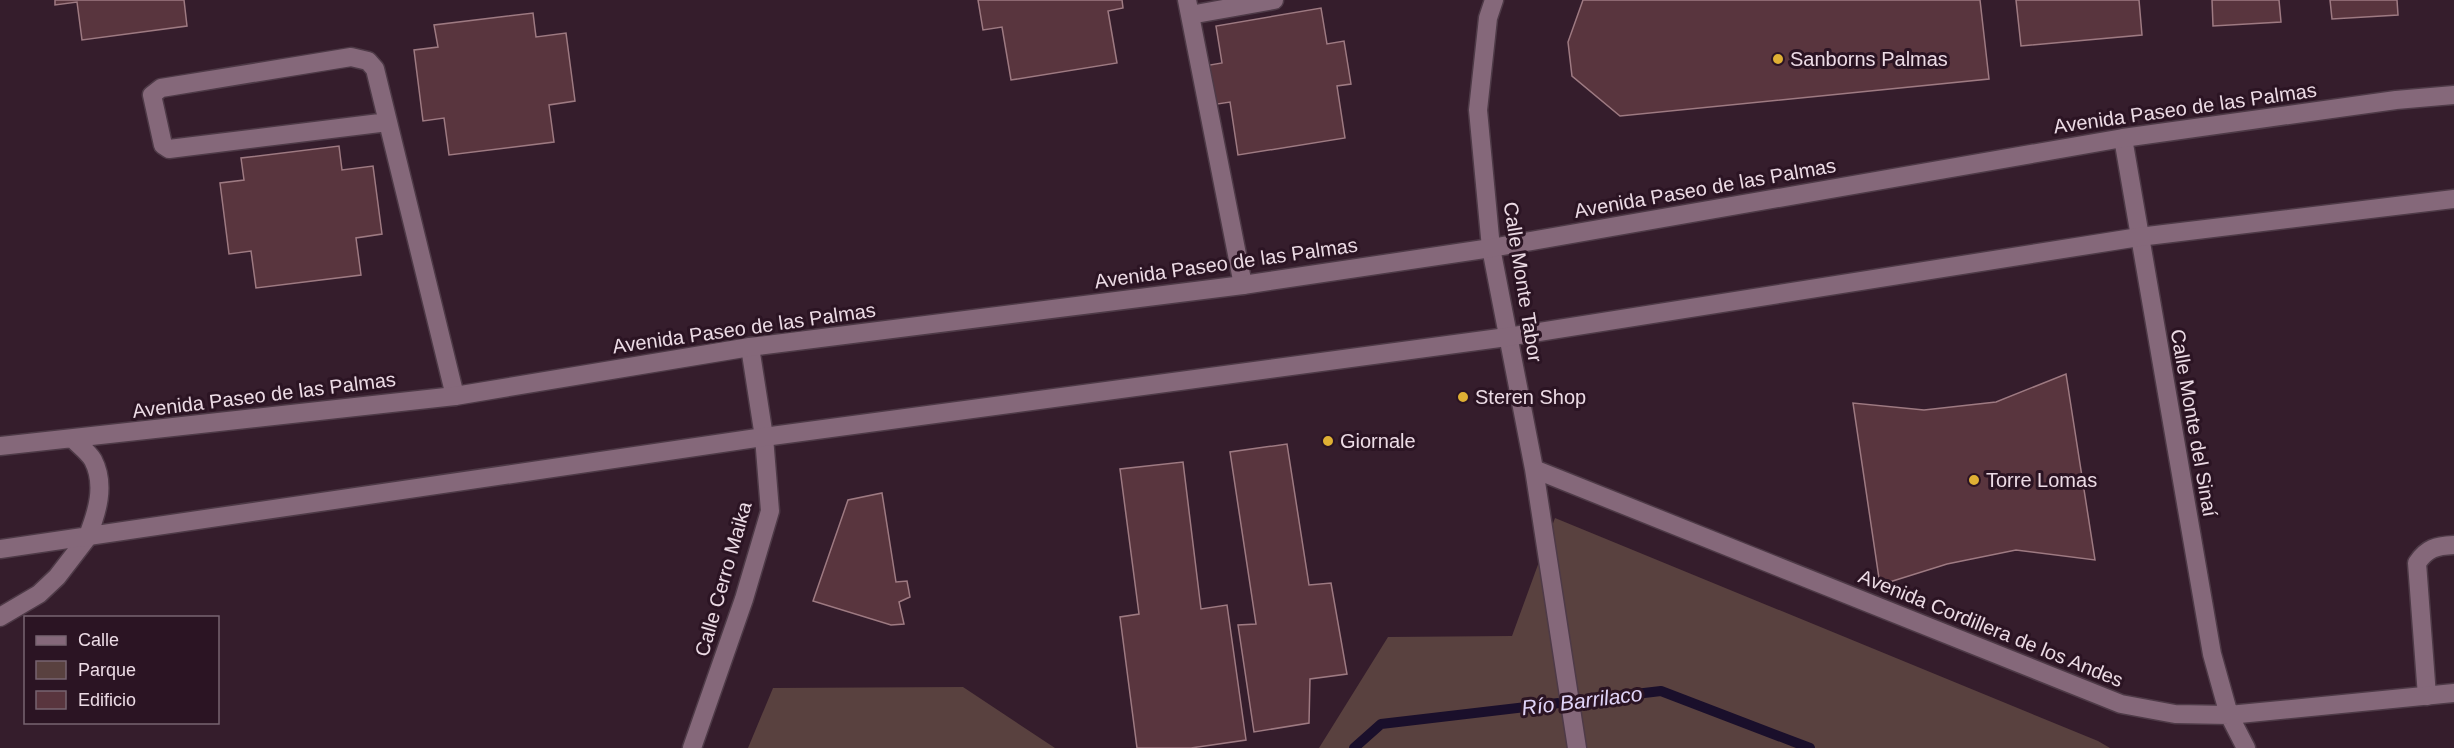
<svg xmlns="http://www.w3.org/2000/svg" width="2454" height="748" font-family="Arial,sans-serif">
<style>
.green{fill:#59413f}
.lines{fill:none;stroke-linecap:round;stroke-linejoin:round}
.stream{stroke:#1a0f2b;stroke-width:10}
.building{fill:#59353e;stroke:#9e7a82;stroke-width:1.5}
.lane-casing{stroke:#4e3a47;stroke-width:21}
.street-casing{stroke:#4e3a47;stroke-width:21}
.secondary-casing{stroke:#4e3a47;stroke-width:21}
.lane{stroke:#85687a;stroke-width:18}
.street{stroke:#85687a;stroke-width:18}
.secondary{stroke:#85687a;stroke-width:18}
.poi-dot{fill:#dfb034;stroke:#2b1423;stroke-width:2}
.labels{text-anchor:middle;stroke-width:6;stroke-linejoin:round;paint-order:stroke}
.poi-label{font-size:20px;fill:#ecdbe5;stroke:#2b1423;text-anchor:start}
.street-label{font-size:20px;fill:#ecdbe5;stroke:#2b1423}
.water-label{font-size:21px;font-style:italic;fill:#e0d4f8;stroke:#2b1423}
</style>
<rect width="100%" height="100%" fill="#351d2c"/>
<path class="green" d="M1555 518 2098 741 2110 748H1319L1388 637 1512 636Z
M963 687 1055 748H748L773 688Z"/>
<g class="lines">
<path class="stream" d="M1354 748 1381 724 1661 691 1810 748"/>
</g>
<path class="building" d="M55 0H184L187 26 82 40 77 2 55 5Z
M978 0H1122L1123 8 1108 11 1117 63 1011 80 1002 27 983 30Z
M1583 0H1980L1989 79 1620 116 1572 76 1568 42Z
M2016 0H2139L2142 35 2021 46Z
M2212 0H2279L2281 22 2213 26Z
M2330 0H2397L2398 15 2332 19Z
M1321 8 1327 44 1344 41 1351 84 1337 86 1345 138 1238 155 1230 102 1211 105 1204 66 1222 63 1216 26Z
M533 13 536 37 566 33 575 101 549 105 554 142 449 155 444 118 423 121 414 50 438 47 434 25Z
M339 146 342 170 373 166 382 234 356 238 361 275 256 288 251 251 229 254 220 183 244 180 241 158Z
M2066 374 2095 560 2016 550 1947 564 1880 585 1853 403 1924 410 1996 402Z
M1287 444 1309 585 1331 583 1347 674 1310 679 1309 723 1254 732 1238 625 1256 624 1230 452Z
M1183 462 1201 609 1227 605 1246 740 1191 748H1137L1120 617 1139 614 1120 469Z
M882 493 896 582 907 581 910 597 899 602 904 624 891 625 813 601 848 500Z"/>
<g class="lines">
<defs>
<path id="lane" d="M1187 0 1243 285
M1190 15 1274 0
M388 122 169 149 163 145 152 95 161 88 351 57 368 61 375 69 455 396
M2427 696 2417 563C2427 548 2436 546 2454 545"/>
<path id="street" d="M1494 0 1488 18 1478 110 1491 248 1534 469 1577 748
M2123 138 2212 654 2229 715 2246 748
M1534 469 2121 704 2175 714 2229 715 2454 693
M0 617 39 594 57 577 87 538
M692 748 744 599 770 511 764 437 750 347"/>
<path id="secondary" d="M74 440C80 446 89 453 93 460 106 485 97 513 87 538
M0 446 455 396 750 347 1243 285 1491 248 2123 138 2396 100 2454 95
M0 549 764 437 1507 337 2139 237 2454 199"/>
</defs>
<use href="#lane" class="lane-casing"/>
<use href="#street" class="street-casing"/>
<use href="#secondary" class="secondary-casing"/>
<use href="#lane" class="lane"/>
<use href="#street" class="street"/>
<use href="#secondary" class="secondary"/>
</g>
<g class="poi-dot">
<circle cx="1778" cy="59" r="6"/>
<circle cx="1463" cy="397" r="6"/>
<circle cx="1328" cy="441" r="6"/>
<circle cx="1974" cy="480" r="6"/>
</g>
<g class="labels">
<g class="poi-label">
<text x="1790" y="66">Sanborns Palmas</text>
<text x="1475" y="404">Steren Shop</text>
<text x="1340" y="448">Giornale</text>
<text x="1986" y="487">Torre Lomas</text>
</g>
<g class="street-label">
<text transform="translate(2185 108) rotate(-8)" y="7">Avenida Paseo de las Palmas</text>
<text transform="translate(1705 188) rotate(-10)" y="7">Avenida Paseo de las Palmas</text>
<text transform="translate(1226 263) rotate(-8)" y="7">Avenida Paseo de las Palmas</text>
<text transform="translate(1523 282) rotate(81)" y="7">Calle Monte Tabor</text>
<text transform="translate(744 328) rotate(-8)" y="7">Avenida Paseo de las Palmas</text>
<text transform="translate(264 395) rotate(-7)" y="7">Avenida Paseo de las Palmas</text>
<text transform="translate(2194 423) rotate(80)" y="7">Calle Monte del Sinaí</text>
<text transform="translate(723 579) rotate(-74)" y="7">Calle Cerro Maika</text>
<text transform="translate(1991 628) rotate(22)" y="7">Avenida Cordillera de los Andes</text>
</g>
<g class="water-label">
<text transform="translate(1582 701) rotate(-7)" y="7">Río Barrilaco</text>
</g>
</g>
<rect x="24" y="616" width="195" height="108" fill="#2b1423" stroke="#786471" stroke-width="1.5"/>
<rect x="36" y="636" width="30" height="9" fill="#85687a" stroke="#786471" stroke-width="1.5"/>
<text x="78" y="646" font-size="18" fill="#ecdbe5">Calle</text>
<rect x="36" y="661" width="30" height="18" fill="#59413f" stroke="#786471" stroke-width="1.5"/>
<text x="78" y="676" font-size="18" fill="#ecdbe5">Parque</text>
<rect x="36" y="691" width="30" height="18" fill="#59353e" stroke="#786471" stroke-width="1.5"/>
<text x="78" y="706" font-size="18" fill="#ecdbe5">Edificio</text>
</svg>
